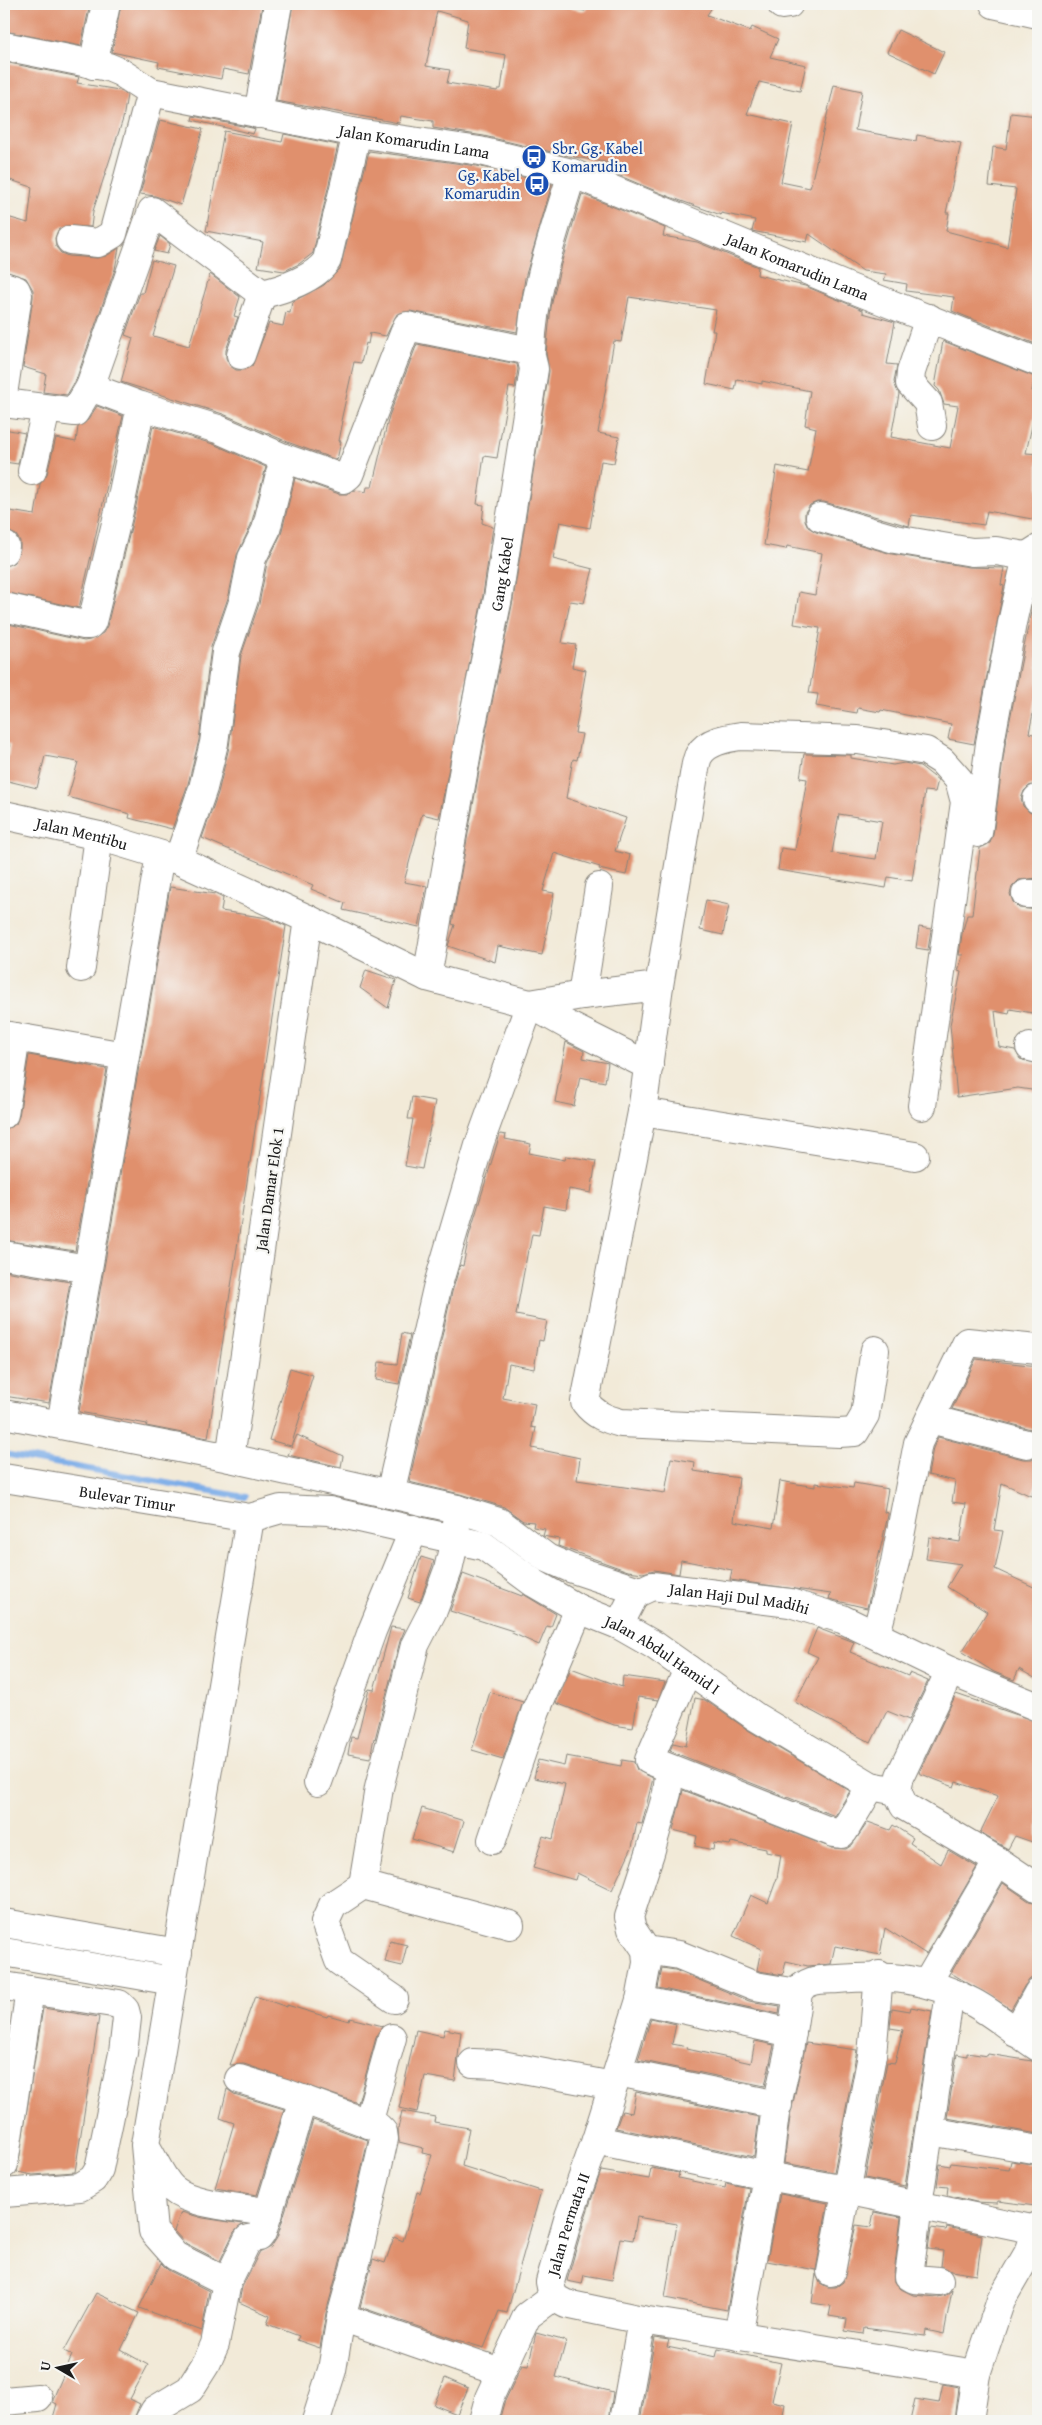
<svg xmlns="http://www.w3.org/2000/svg" width="1042" height="2425" font-family="'Gentium Book Plus',serif">
<style>
.lines{fill:none;stroke-linecap:round;stroke-linejoin:round}
.stream{stroke:#7dade8;stroke-width:6}
.building{fill:#e0906d;fill-rule:evenodd}
.minor-casing{stroke:#87837a;stroke-width:30}
.minor{stroke:#fff;stroke-width:28}
.labels{text-anchor:middle;stroke-width:4.5;stroke-linejoin:round;paint-order:stroke}
.street-label{font-size:16px;fill:#1c1c1c;stroke:#f6f6f2}
.transit-label{font-size:16px;fill:#164399;stroke:#f6f6f2;text-anchor:start}
</style>
<rect width="100%" height="100%" fill="#f6f6f2"/>
<filter id="ink" filterUnits="userSpaceOnUse"><feTurbulence type="fractalNoise" baseFrequency=".02" numOctaves="2"/><feDisplacementMap in="SourceGraphic" scale="10" xChannelSelector="R" yChannelSelector="G"/><feConvolveMatrix kernelMatrix="1 2 1 2 8 2 1 2 1" color-interpolation-filters="sRGB"/></filter>
<filter id="wash" filterUnits="userSpaceOnUse"><feTurbulence type="fractalNoise" baseFrequency=".0096" numOctaves="4" result="noise"/><feDisplacementMap in="SourceGraphic" scale="20" xChannelSelector="R" yChannelSelector="G"/><feGaussianBlur stdDeviation="1.12" result="paint"/><feColorMatrix in="noise" values="0 0 0 0 0 0 0 0 0 0 0 0 0 0 0 0 0 1.4 0 .05"/><feComposite in="paint" operator="in"/></filter>
<g filter="url(#wash)">
<rect width="100%" height="100%" fill="#f2ead8"/>
<g class="lines">
<path class="stream" d="M4 1454 245 1497"/>
</g>
<g id="blocks">
<path class="building" d="M4 4H90L81 46 4 31Z
M121 4 262 6 249 74 223 69 221 79 158 67 159 62 112 52Z
M293 4 332 8V4H546L585 11 588 4H714L707 15 750 31 752 27 778 39 770 57 806 65 800 91 759 82 747 114 793 124 781 182 810 188 834 85 862 91 855 130 916 141 917 135 961 143 946 213H949L946 231 1007 247 1016 189 989 186 993 147 1006 149 1011 113 1038 116V345L952 311 954 297 906 291 907 284 884 280 886 274 863 271 809 234 807 242 752 231 755 220 721 213V215L670 197 613 173 615 164 564 155 484 136 433 128V121L401 116 399 123 276 101ZM437 11 468 20 464 48 506 55 501 89H498L497 91 447 83 450 70 426 66Z
M898 30 944 52 934 74 887 52Z
M4 62 79 77 77 83 119 90 127 95 123 119 93 211 91 227 64 226 58 230 55 238 56 247 61 253 68 256 97 258 106 256 119 248 115 269 76 380 67 395 43 392 46 374 23 367 33 297V290L26 278 4 271V216L28 223 32 187 4 178Z
M193 116 252 128 255 129 253 134 192 120Z
M160 120 203 129 181 205 155 196 140 194Z
M224 131 282 142 284 134 338 145 313 253 299 264 284 271 258 267 263 242 206 231Z
M369 151 477 166 552 184 525 278 517 332 410 311 397 314 386 336 370 333 368 344 366 343 361 363 354 362 341 421H343L339 441H341L337 460 290 443 223 414 121 382 133 338 125 335 140 293H143L152 260 174 266 153 336 189 346 210 274 240 297 234 316 238 317 226 350V358L230 366 236 370H244L252 366 269 323 283 326 286 312 290 313 292 302 324 285 340 269Z
M582 194 665 228 663 236 697 242 758 267 757 275 805 286 863 310V313L895 322 887 364 897 365 894 382 899 394 891 437 950 448 958 406 944 404 939 390 935 386 943 341 1035 377 1032 391 1038 393V398L1026 453 1038 454V520L987 511 984 525 911 515 909 526 824 502H817L810 505 805 512V520L808 527 816 532 892 554 969 567 1004 568 1001 585 1004 586 974 744 948 739 951 724 881 710 880 712 858 708 857 713 816 706 818 694 809 693 820 628 794 624 799 592 815 595 822 553 787 546 786 549 764 545 777 466 808 472 816 428 805 425 810 391 762 381V384L737 379 735 390 706 384 715 331H712L716 310 629 297 621 342 614 341 598 433 619 437 614 463 601 461 590 528 560 522 553 559 593 569 584 603 570 601 562 643 576 645 572 667 586 670 575 733 582 734 577 760 573 759 566 798 626 818 615 851 630 855 626 875 599 869 600 867 554 853 543 891 554 893 542 955 498 946 495 962 448 946 455 925 452 924 486 732 513 600 549 371 546 353 551 307 561 264Z
M160 236 170 244 167 254 154 251Z
M417 344 517 364 518 369 515 388 509 387 497 458 484 456 477 504 484 505 482 523 493 527 483 595 439 818 422 814 404 882 427 886 419 927 343 910 345 903 311 889 313 885 202 838 218 793 229 747 241 656 259 604 267 563 281 534 295 478 339 494H347L355 490 366 492 367 487H372L389 416Z
M97 406 123 416 79 608 4 592V566L15 562 20 549V541L16 535 7 531 10 511 35 515 40 484 47 474 56 438 76 442 78 427 88 420Z
M153 426 213 444 266 467 251 525 237 555 229 595 211 647 199 740 188 784 172 829 129 818 130 814 68 797 78 762 45 756 37 788 4 780 10 745 4 742V623L84 641 90 640 103 633 107 626 134 515Z
M4 429 25 433 18 464 4 462Z
M1035 591 1038 592V699H1036L1029 733 1038 735V762L1036 784 1029 786 1024 791 1021 799 1023 806 1029 812 1038 815V878L1019 880 1012 887 1010 894 1013 902 1019 908 1038 910V1014L1010 1009 1009 1014 995 1011 999 1047 1015 1050 1020 1059 1038 1064V1091L1018 1088 957 1097 950 1025 961 972 958 971 963 955H959L962 934 967 915H972L980 848 990 843 993 835 1005 745Z
M804 754 851 755V758L893 765 904 763 920 766 938 780 935 792 925 791 912 881 888 877 886 888 778 870 781 848 795 850 807 779 800 778ZM839 814 882 821 876 859 832 853Z
M170 887 215 894 223 898 221 911 268 918 286 926 208 1438 146 1426 147 1424 79 1412Z
M706 900 729 905 723 935 700 930Z
M919 927 931 929 928 950 916 948Z
M366 970 396 980 388 1008 360 988Z
M566 1042 584 1051 583 1058 608 1063 605 1082 580 1077 574 1106 555 1102Z
M29 1055 107 1069 75 1251 4 1240V1146L6 1129 16 1124 19 1116Z
M412 1097 435 1101 422 1169 405 1166 413 1119H408Z
M500 1134 506 1135 505 1139 531 1144 529 1153 565 1160 566 1156 596 1161 591 1193 569 1189 566 1210 544 1206 539 1235 532 1234 529 1250H528L516 1315 547 1321 543 1341 539 1340 534 1369 509 1364 503 1398 535 1404 531 1427 536 1428 532 1448 580 1458 577 1480 665 1493 671 1458 695 1462 694 1471 739 1478 734 1521 773 1528 780 1481 815 1487V1483L853 1488 854 1483 888 1489 884 1512 888 1513V1515L867 1608 829 1599 831 1594 730 1580 732 1570 681 1560 679 1574 654 1570 643 1573 628 1571 558 1546 559 1539 543 1536 545 1529 533 1527 534 1522 523 1521 504 1507 460 1494 409 1482 452 1292 460 1265 463 1266 469 1236Z
M4 1271 70 1282 49 1403 4 1396Z
M402 1333 410 1335 399 1384 376 1380 379 1362 397 1364Z
M976 1359 1038 1366V1433L1031 1429 952 1409Z
M290 1368 313 1375 291 1446 269 1440Z
M297 1435 343 1456 341 1467 288 1455Z
M938 1437 1023 1459H1032L1038 1455V1480L1031 1496 1002 1483 994 1530 1003 1531 995 1569 1038 1589V1680L1019 1669 1014 1680 994 1672 962 1652 987 1612 947 1587 961 1564 926 1559 929 1537 960 1542 966 1504 952 1502 955 1481 928 1475 933 1448Z
M421 1557 434 1561 420 1602 408 1598Z
M463 1574 522 1596 523 1594 556 1614 551 1627 547 1626 539 1645 512 1633 513 1631 450 1611Z
M391 1627 405 1629 400 1641 375 1739 374 1738 370 1758 348 1754 351 1737 357 1738 369 1689 374 1690Z
M817 1628 854 1642 850 1652 908 1676 909 1673 928 1681 909 1720 887 1711 871 1743 795 1702 818 1657 807 1652Z
M571 1668 622 1687 623 1676 665 1682 658 1700 638 1697 633 1728 614 1725 556 1703Z
M490 1692 523 1702 503 1759 472 1750Z
M956 1694 1038 1722V1844L1015 1836 1008 1849 980 1833 998 1796 956 1782 954 1787 919 1773Z
M695 1698 705 1700 748 1730 850 1791 835 1816 670 1751 673 1743 686 1746Z
M566 1756 621 1766 622 1760 634 1762 637 1770 653 1778 642 1824 637 1823 632 1847 612 1890 577 1873 575 1880 533 1868 543 1836 553 1839 565 1784 534 1778 538 1760 564 1766Z
M683 1790 832 1848 846 1849 852 1845 868 1822 890 1830 893 1825 913 1838 910 1843 941 1864 948 1850 977 1867 926 1954 885 1928 880 1955 835 1946 831 1964 808 1966 786 1961 783 1975 759 1971 757 1970 761 1949 733 1936 751 1895 768 1903 777 1878 781 1855 766 1852V1849L731 1842 730 1845 714 1843 713 1850 695 1846 697 1836 673 1830Z
M422 1808 464 1821 454 1852 412 1839Z
M1003 1883 1029 1901 1038 1903V1977L1030 1979 1025 1985 1011 2009 951 1973Z
M390 1941 407 1945 402 1966 385 1962Z
M662 1968 675 1970 749 2001 780 2006 779 2014 658 1988Z
M255 1996 287 2007V2005L327 2017 328 2015 349 2021 350 2018 383 2026 377 2034 358 2103 244 2064 230 2065Z
M911 2007 932 2011 905 2186 865 2178 887 2062 895 2063 903 2030 890 2028 892 2008 910 2011Z
M43 2008 99 2017 75 2172 33 2175 17 2172Z
M651 2018 676 2024 672 2044 688 2047 687 2049 751 2063 755 2041 774 2045 765 2086 638 2060Z
M445 2029 461 2032 455 2081 425 2076 417 2112 399 2108 416 2030 443 2036Z
M806 2043 857 2050 834 2172 784 2163 790 2117Z
M967 2053 987 2056 988 2054 1038 2062V2134L947 2118 957 2054 967 2056Z
M227 2089 234 2094 284 2109 257 2195 215 2188 234 2123 220 2118Z
M636 2092 759 2117 754 2157 616 2128 622 2111 632 2113Z
M402 2111 435 2117 434 2122 469 2128 462 2166 541 2191 507 2313 499 2311 484 2348 454 2339 360 2307 373 2259 385 2263 394 2237 403 2241 417 2192 420 2193 432 2155 422 2153 423 2148 399 2142 398 2129Z
M313 2120 368 2140 343 2251 326 2313 320 2348 297 2340 299 2336 267 2324 270 2316 239 2302 242 2287 259 2253 271 2247 277 2238Z
M1011 2161 1038 2165 1035 2206 998 2201 997 2203 976 2202 947 2195 948 2187 937 2186 940 2164 950 2166 951 2163 1009 2170Z
M651 2168 679 2173 678 2178 725 2188 726 2183 749 2188 727 2310 665 2298 677 2224 637 2217 633 2240 620 2238 612 2280 584 2275 582 2284 567 2281 584 2221 601 2171 649 2179Z
M780 2194 828 2203 816 2270 767 2261Z
M181 2212 203 2218 243 2224 234 2232 220 2261 185 2243 174 2231Z
M874 2212 901 2217 894 2274 895 2282 901 2289 913 2295 938 2297 946 2295 952 2290 944 2334 926 2330 925 2336 864 2328 863 2334 845 2331 847 2319 829 2316 831 2306 812 2303 816 2274 820 2283 828 2287H836L843 2282 856 2225 871 2227Z
M947 2227 982 2235 977 2275 951 2271 941 2266 943 2251 928 2249 931 2228 946 2230Z
M161 2263 168 2270 209 2291 202 2331 139 2308Z
M96 2293 139 2313 121 2350 148 2365 130 2399 140 2404 133 2421H52L57 2404 53 2402V2399L72 2355 64 2351Z
M536 2333 566 2341 556 2377 613 2392 609 2421H499L504 2403 522 2365 528 2366Z
M655 2338 669 2340 667 2347 716 2357 718 2349 781 2363 772 2401 785 2404 782 2421H640Z
M445 2378 468 2388 457 2414 434 2405Z
M943 2384 958 2387 954 2421H910L915 2399 939 2403Z"/>
</g>
</g>
<g filter="url(#ink)">
<use href="#blocks" fill-opacity="0" stroke="#87837a" stroke-width="1"/>
<g class="lines">
<defs>
<g id="minor">
<path d="M994 4 1038 14"/>
<path d="M782 5 789 4"/>
<path id="s1" d="M4 46 108 67 120 72 151 92 357 133 480 151 572 173 850 288 1038 362"/>
<path d="M93 65 106 4"/>
<path d="M258 114 278 4"/>
<path d="M70 240 98 243 113 234 151 92"/>
<path d="M4 286 16 290 18 295 4 388"/>
<path d="M929 318 911 372 910 383 928 403 932 426"/>
<path d="M241 355 262 294"/>
<path d="M90 387 141 406 218 429 284 458 344 479 349 475 407 326 530 351"/>
<path d="M4 403 75 412 90 387 152 211 262 294C281 290 317 278 327 260L357 133"/>
<path d="M32 471 46 410"/>
<path d="M820 517 895 539 972 552 996 551 1038 558"/>
<path d="M4 551 5 546"/>
<path d="M4 607 84 625H89L92 622 119 511 141 406"/>
<path d="M1037 799H1038"/>
<path id="s2" d="M4 815 99 836 178 860 308 919 230 1458"/>
<path d="M978 833 990 743 1012 623 1027 556 1038 549"/>
<path d="M178 860 203 788 214 743 226 652 244 599 252 558 266 530 284 458"/>
<path d="M1026 894H1038"/>
<path d="M308 919 427 977 530 1004 571 1027 649 1066"/>
<path d="M81 968 99 836"/>
<path id="s3" d="M427 977 471 729 498 598 534 369C533 363 530 356 531 350 533 289 555 230 572 173"/>
<path d="M659 986 642 1112 585 1402C595 1415 606 1419 621 1423L839 1433 855 1432 865 1415 875 1350"/>
<path d="M582 995 599 887"/>
<path d="M4 1035 125 1056"/>
<path d="M1030 1047 1038 1049"/>
<path d="M642 1112 915 1156"/>
<path d="M4 1114 16 1037"/>
<path d="M4 1255 88 1269"/>
<path d="M4 1414 230 1458 457 1509 455 1539 448 1570 434 1608 415 1645 379 1788 363 1885"/>
<path d="M930 1419 1027 1444"/>
<path d="M61 1424 160 855"/>
<path id="s4" d="M4 1478 250 1518 281 1509 329 1511 484 1546 534 1583 579 1609 619 1625 654 1645 756 1717 871 1786 897 1791"/>
<path d="M390 1494 437 1288 480 1142 530 1004 582 995 659 986 694 775C695 769 696 760 699 755 707 741 727 738 741 736L858 740 926 751 942 761 959 780 965 802 922 1106"/>
<path d="M457 1509 499 1522 547 1558 570 1568 639 1591"/>
<path id="s5" d="M619 1625 635 1594 652 1586 790 1603 842 1619 950 1671 1038 1707"/>
<path d="M876 1634 895 1562 918 1443 967 1342 1038 1349"/>
<path d="M688 1669 649 1760 834 1833 841 1834 844 1831 871 1786"/>
<path d="M318 1782 372 1631 414 1529"/>
<path d="M897 1791 904 1806 998 1861 1038 1888"/>
<path d="M897 1791 900 1776 950 1671"/>
<path d="M492 1840 536 1710 579 1609"/>
<path d="M4 1923 178 1953"/>
<path d="M646 1950 679 1955 755 1986 798 1993"/>
<path d="M4 1952 173 1981"/>
<path d="M927 1983 998 1861"/>
<path d="M4 1986 119 2004 125 2010 127 2018 123 2053 99 2169 93 2179 80 2187 4 2193"/>
<path d="M394 1999 339 1961 325 1922 333 1905 363 1885 510 1925"/>
<path d="M640 2000 792 2033"/>
<path d="M1016 2033 1038 1993"/>
<path d="M473 2063 497 2064 613 2086"/>
<path d="M618 2072 778 2105"/>
<path d="M239 2079 288 2094 378 2127 383 2132 384 2139 358 2255 341 2317 500 2372"/>
<path d="M368 2124 392 2038"/>
<path d="M930 2131 1038 2150"/>
<path d="M596 2140 767 2176 846 2190 1036 2230"/>
<path d="M148 2150C156 2163 162 2179 173 2189 193 2206 244 2207 269 2213"/>
<path d="M4 2164 30 1990"/>
<path d="M831 2272 872 2055 879 1975"/>
<path d="M939 2281 914 2279 909 2276 918 2205 950 1993"/>
<path d="M227 2282 175 2256 153 2231 145 2145 250 1518"/>
<path id="s6" d="M553 2297 550 2282 569 2216 596 2140 640 2000 647 1963 646 1950 632 1929 629 1917 650 1853 667 1793 670 1769"/>
<path d="M553 2297 566 2304 642 2320 976 2374"/>
<path d="M738 2336 767 2176 775 2114 789 2051 798 1993C805 1978 823 1980 838 1979 888 1975 926 1977 972 2002 995 2014 1016 2033 1038 2047"/>
<path d="M4 2401 38 2398"/>
<path d="M149 2421 155 2410 190 2389 207 2362 215 2344 227 2282 248 2239 259 2237 262 2233 303 2099"/>
<path d="M316 2421 332 2370 341 2317"/>
<path d="M483 2421 489 2398 527 2316 553 2297"/>
<path d="M624 2421 642 2320"/>
<path d="M969 2421 976 2374 1001 2300 1030 2250 1038 2226"/>
</g>
</defs>
<use href="#minor" class="minor-casing"/>
<use href="#minor" class="minor"/>
</g>
</g>
<defs>
<symbol id="bus-disc" viewBox="-11 -11 22 22"><circle r="9.5" fill="#1a4fb4" stroke="#f6f6f2"/><path d="M-5-6H5V4H4V6H2V4H-2V6H-4V4H-5ZM-3.5-4V0h7V-4ZM-3.5 1.2v1.5H-2V1.2ZM2 1.2v1.5H3.5V1.2Z" fill="#fff"/></symbol>
</defs>
<g fill-rule="evenodd">
<use href="#bus-disc" x="520" y="143" width="28" height="28"/>
<use href="#bus-disc" x="523" y="170" width="28" height="28"/>
</g>
<g class="labels">
<g class="street-label">
<text dy="6" stroke="none"><textPath href="#s1" startOffset="424">Jalan Komarudin Lama</textPath></text>
<text dy="6" stroke="none"><textPath href="#s1" startOffset="829">Jalan Komarudin Lama</textPath></text>
<text dy="6" stroke="none"><textPath href="#s3" startOffset="410">Gang Kabel</textPath></text>
<text dy="6" stroke="none"><textPath href="#s2" startOffset="80">Jalan Mentibu</textPath></text>
<text transform="translate(269 1189) rotate(-82)" y="6">Jalan Damar Elok 1</text>
<text dy="6" stroke="none"><textPath href="#s4" startOffset="125">Bulevar Timur</textPath></text>
<text dy="6" stroke="none"><textPath href="#s5" startOffset="142">Jalan Haji Dul Madihi</textPath></text>
<text dy="6" stroke="none"><textPath href="#s4" startOffset="698">Jalan Abdul Hamid I</textPath></text>
<text dy="6" stroke="none"><textPath href="#s6" startOffset="76">Jalan Permata II</textPath></text>
</g>
<g class="transit-label">
<text x="552" y="154">Sbr. Gg. Kabel<tspan x="552" dy="18">Komarudin</tspan></text>
<text x="520" y="181" text-anchor="end">Gg. Kabel<tspan x="520" dy="18">Komarudin</tspan></text>
</g>
</g>
<rect width="1042" height="2425" fill="none" stroke="#f6f6f2" stroke-width="20"/>
<g transform="translate(58 2368) rotate(279)" stroke="#f6f6f2" stroke-width="4" paint-order="stroke">
<path d="M0-4L9 19L0 12L-9 19Z" fill="#1c1c1c"/>
<text y="-8" font-size="14" font-weight="bold" text-anchor="middle" fill="#1c1c1c">U</text>
</g>
</svg>
